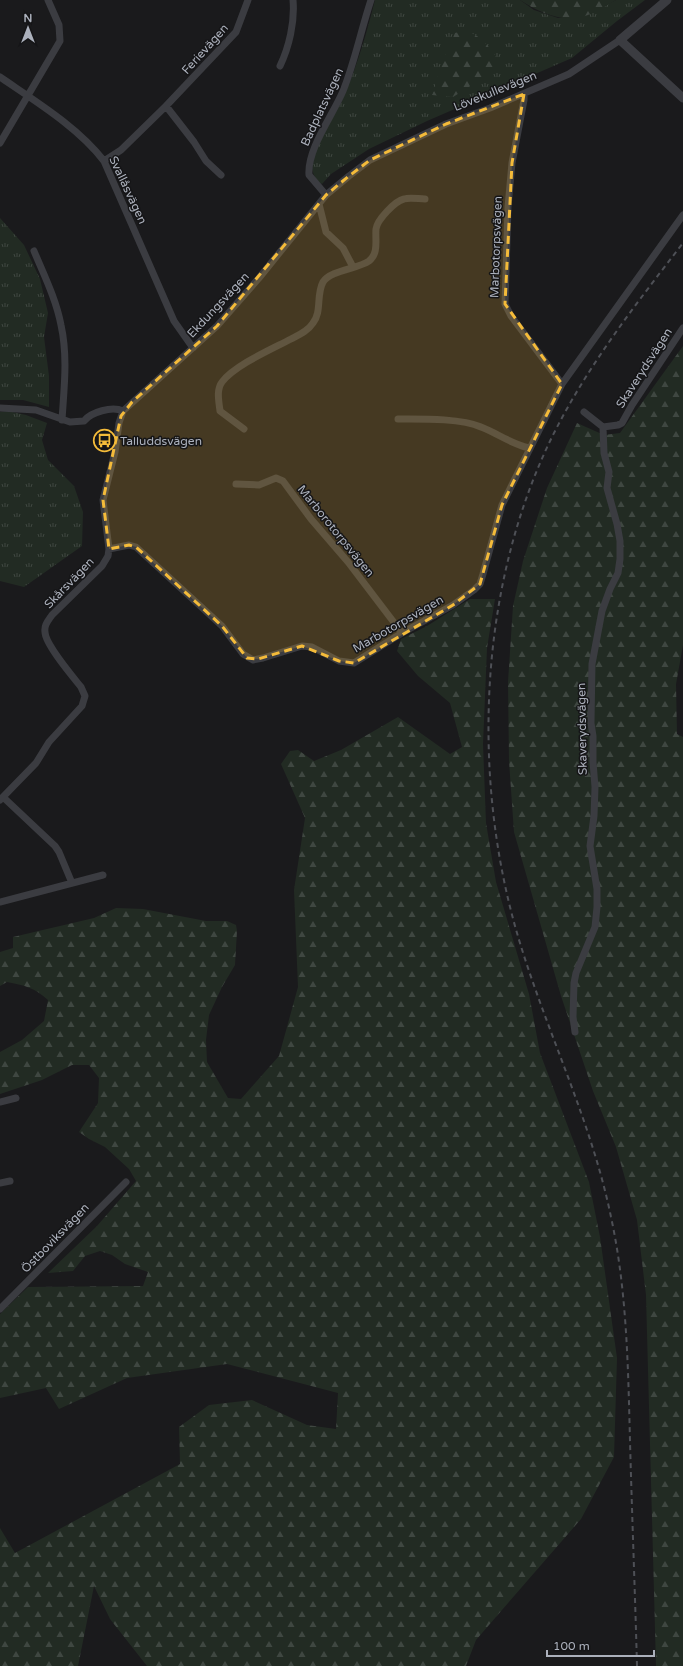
<svg xmlns="http://www.w3.org/2000/svg" width="683" height="1666" font-family="'Varela Round',sans-serif">
<style>
.grass{fill:url(#grass-tufts)}
.forest{fill:url(#forest-firs)}
.lines{fill:none;stroke-linecap:round;stroke-linejoin:round}
.minor{stroke:#3b3c41;stroke-width:7}
.tertiary{stroke:#3b3c41;stroke-width:9}
.rail{stroke:#4e5056;stroke-width:2;stroke-dasharray:5 4;stroke-linecap:butt}
.marked{fill:#f4bb3a;fill-opacity:0.2;stroke:#f4bb3a;stroke-width:3;stroke-dasharray:8 5;stroke-linejoin:round}
.labels{text-anchor:middle;stroke-width:3;stroke-linejoin:round;paint-order:stroke}
.street-label{font-size:12px;fill:#acb1bc;stroke:#151517}
.poi-label{font-size:12px;fill:#acb1bc;stroke:#151517;text-anchor:start}
</style>
<defs>
<pattern id="grass-tufts" width="24" height="20" patternUnits="userSpaceOnUse"><rect width="24" height="20" fill="#222b23"/><path d="M3 7l-1-3M5 7V3M7 7l1-3M15 17l-1-3M17 17v-4M19 17l1-3" fill="none" stroke="#3f4741"/></pattern>
<pattern id="forest-firs" width="22" height="20" patternUnits="userSpaceOnUse"><rect width="22" height="20" fill="#222b23"/><path d="M5 1l3.5 6h-7zM16 11l3.5 6h-7z" fill="#3f4741"/></pattern>
</defs>
<rect width="100%" height="100%" fill="#1a1a1c"/>
<path class="grass" d="M375 0H520L534 10 558 18 588 15 616 0H645L617 21 572 58 427 121 369 149 331 174 322 184C316 181 312 173 312 166 312 151 338 110 345 94 358 63 367 32 375 0Z
M0 218 24 245 40 279 48 313 44 337 49 376V407L23 400H0Z
M8 411 26 415 47 423 42 440 48 460 74 486 83 512 82 546 24 587 0 581V412Z"/>
<path class="forest" d="M520 0H616C607 5 598 11 588 15 564 24 540 13 520 0Z
M462 31C477 32 486 43 495 55V58L502 66 453 97 432 95C437 85 437 74 442 62 446 53 451 43 455 33Z
M683 346V645L676 684 677 734 683 737V1666H656L646 1295 637 1220 616 1147 593 1091 561 996 514 832 509 761 508 682 513 606 523 561 547 488 577 423 604 435 620 433Z
M470 599H495L487 648 483 744 486 823 496 882 529 994 540 1053 589 1182 600 1237 617 1358 614 1457 581 1519 476 1640 466 1666H147L110 1619 94 1586 78 1666H0V1528L15 1553 180 1464 179 1427 209 1405 252 1400 307 1425 336 1429 338 1393 227 1364 127 1378 59 1409 46 1388 0 1398V1314L28 1287 143 1286 148 1272 125 1264 112 1255 100 1251 85 1256 73 1271 48 1273 97 1226 136 1181 129 1169 105 1147 89 1139 79 1132 98 1103 99 1078 89 1065H72L42 1080 0 1094V1052L22 1040 44 1021 48 1000C35 988 24 985 7 982L0 986V952L13 948V937L94 918 116 908 143 909 206 921H227L236 925 237 931 235 965 222 987 209 1015 206 1040 207 1062 228 1098 241 1099 279 1056 298 987 294 890 305 818 281 764 290 751 298 750 314 761 341 750 398 717 450 754 462 747 450 703 418 676 397 651 401 639 427 626Z"/>
<g class="lines">
<path class="minor" d="M280 66C289 47 295 22 293 0
M0 77C35 101 78 127 104 161L174 321 193 348
M166 106 236 32 248 0
M0 143 60 41 59 25 48 0
M104 161 121 150 166 106 194 142 206 161 221 175
M326 195 309 175C307 149 333 115 343 91 355 61 361 30 371 0
M319 204 326 232 343 248 353 267
M34 251C44 275 56 299 61 325 68 357 64 388 62 420
M562 384 683 215
M0 408 36 410 70 422 84 421C91 412 112 406 123 411
M584 412 603 427 618 425 622 423 632 405 683 328
M398 419C420 419 461 418 481 427 499 434 509 443 529 448
M244 429 220 411C219 402 216 390 222 382 235 365 272 349 291 339 299 335 308 331 313 323 322 312 316 295 323 282 331 270 358 269 369 261 379 253 375 240 376 229 377 220 395 201 404 199 410 197 419 199 425 199
M236 484 259 485 276 478 283 481 311 519 348 562 402 633
M109 549 129 545 136 547 222 626 243 654 253 660 263 658 302 646 312 647 339 661 354 663 402 633 453 605 474 590 480 584 483 574 502 505 562 384 511 316 505 304 508 207 512 163 524 100V94
M3 797 55 846 59 852 72 883
M0 800 36 763 49 742 82 706 85 696 81 687C73 677 45 644 45 632 44 625 48 621 52 615L102 566 108 556 109 549 103 500 115 452 119 423 123 411 217 326 259 278 326 195 349 176 370 160 446 124 490 108 569 74 620 40
M0 902 103 875
M575 1032 573 1017 574 983 576 973 595 927 597 907V889L590 846 594 816 595 787 593 762V736L591 723 592 664 602 611 610 589 618 573 620 559V541L617 524 607 488 609 472 604 453 603 427
M0 1102 16 1098
M0 1183 10 1181
M0 1309 126 1182"/>
<path class="tertiary" d="M667 0 620 40 683 98"/>
<path class="rail" d="M637 1666C635 1591 632 1516 630 1441 628 1366 627 1291 611 1217 591 1119 545 1029 517 933 471 774 479 584 553 435 588 365 636 304 683 243"/>
</g>
<path class="marked" d="M524 94 512 163 505 304 562 384 502 505 480 584 453 605 354 663 339 661 302 646 258 659 247 658 222 626 136 547 129 545 109 549 103 500 121 416 132 402 217 326 326 195 349 176 370 160 446 124Z"/>
<defs>
<symbol id="bus-ring" viewBox="-11 -11 22 22"><circle r="9.5" fill="#151517" stroke="#f4bb3a" stroke-width="1.5"/><path d="M-5-6H5V4H4V6H2V4H-2V6H-4V4H-5ZM-3.5-4V0h7V-4ZM-3.5 1.2v1.5H-2V1.2ZM2 1.2v1.5H3.5V1.2Z" fill="#f4bb3a"/></symbol>
</defs>
<g fill-rule="evenodd">
<use href="#bus-ring" x="92" y="428" width="25" height="25"/>
</g>
<g class="labels">
<g class="street-label">
<text transform="translate(205 49) rotate(-48)" y="4">Ferievägen</text>
<text transform="translate(495 91) rotate(-22)" y="4">Lövekullevägen</text>
<text transform="translate(322 107) rotate(-65)" y="4">Badplatsvägen</text>
<text transform="translate(128 190) rotate(65)" y="4">Svallåsvägen</text>
<text transform="translate(496 247) rotate(-88)" y="4">Marbotorpsvägen</text>
<text transform="translate(218 305) rotate(-47)" y="4">Ekdungsvägen</text>
<text transform="translate(644 368) rotate(-57)" y="4">Skaverydsvägen</text>
<text transform="translate(336 531) rotate(51)" y="4">Marborotorpsvägen</text>
<text transform="translate(69 583) rotate(-46)" y="4">Skårsvägen</text>
<text transform="translate(398 624) rotate(-30)" y="4">Marbotorpsvägen</text>
<text transform="translate(582 729) rotate(-91)" y="4">Skaverydsvägen</text>
<text transform="translate(55 1238) rotate(-46)" y="4">Östboviksvägen</text>
</g>
<g class="poi-label">
<text x="120" y="445">Talluddsvägen</text>
</g>
</g>
<g transform="translate(28 28)" stroke="#151517" stroke-width="3" paint-order="stroke">
<path d="M0-3L7 15L0 10L-7 15Z" fill="#acb1bc"/>
<text y="-6" font-size="11" font-weight="bold" text-anchor="middle" fill="#acb1bc">N</text>
</g>
<path d="M547 1650v6h107v-6" fill="none" stroke="#acb1bc" stroke-width="2"/>
<text x="553" y="1650" font-size="12" fill="#acb1bc" stroke="#151517" stroke-width="3" paint-order="stroke">100 m</text>
</svg>
